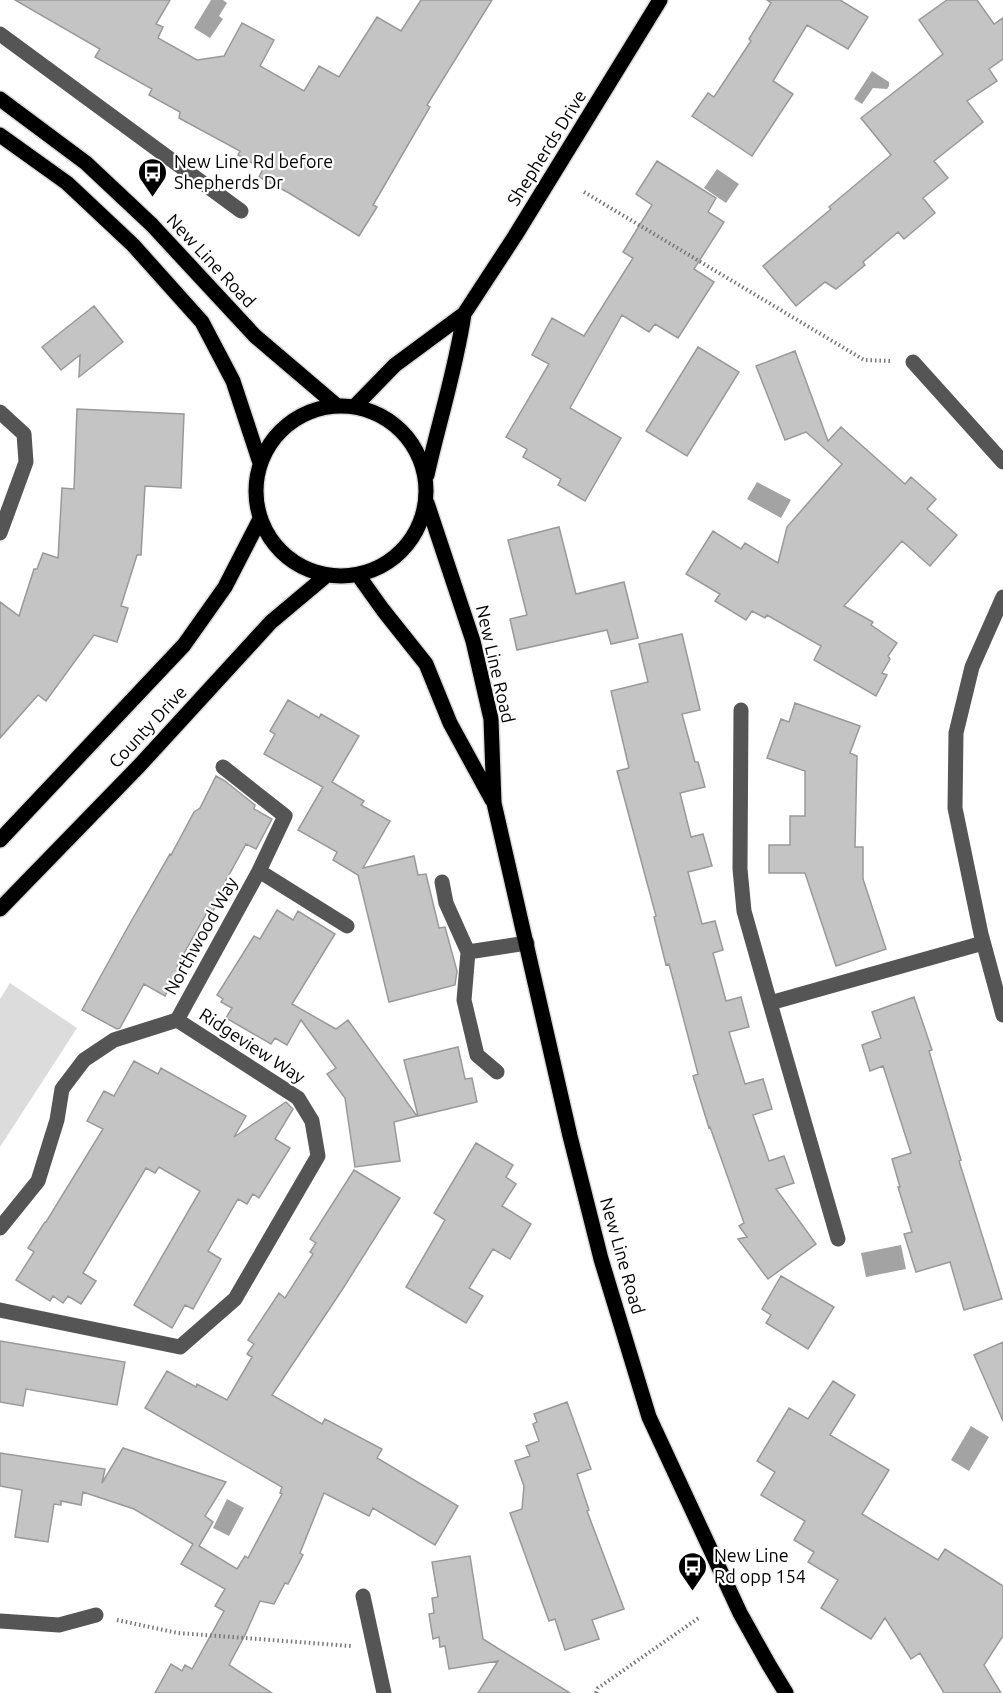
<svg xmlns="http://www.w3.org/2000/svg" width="1003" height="1693" font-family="Ubuntu,sans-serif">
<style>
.green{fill:#dcdcdc}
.water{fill:#a3a3a3}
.building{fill:#c4c4c4;stroke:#999;stroke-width:1.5}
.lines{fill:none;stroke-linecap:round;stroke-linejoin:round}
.major-casing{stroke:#dbdbdb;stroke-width:18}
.path{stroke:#777;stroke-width:4;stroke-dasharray:1.5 3;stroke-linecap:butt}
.minor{stroke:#555;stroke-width:15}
.major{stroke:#000;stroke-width:15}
.labels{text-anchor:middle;stroke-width:4.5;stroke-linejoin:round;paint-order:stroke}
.street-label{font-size:18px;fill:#000;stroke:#fff}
.poi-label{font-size:18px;fill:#000;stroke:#fff;text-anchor:start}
</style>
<rect width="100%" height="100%" fill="#fff"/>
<path class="green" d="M10 983 77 1028 0 1147V999Z"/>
<path class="water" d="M211 0H223L227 3 219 16 223 19 210 38 194 28Z
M872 71 889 82V86L887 89 873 88 862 104 854 99Z
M717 169 739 184 726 203 704 188Z
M757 482 791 500 781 518 747 499Z
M901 1245 906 1269 866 1277 861 1253Z
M971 1426 989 1437 969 1471 951 1460Z
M227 1499 244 1508 229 1536 213 1528Z"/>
<path class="building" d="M15 0H170L156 24 163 27 158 38 197 60 224 56 242 23 274 40 260 66 304 91 319 66 339 77 377 17 401 31 421 0H492L427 105 430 107 373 205 377 207 359 236 289 193 259 177 263 169 238 155 240 151 179 118 180 112 149 95 152 89 95 57 100 49Z
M767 0H840L868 17 848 49 807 25 773 81 793 94 752 156 692 116 708 93 714 97 751 41 749 39 771 3Z
M947 0H977L994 24 1003 18V59L989 69 997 81 967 101 983 122 934 161 948 178 923 198 935 213 904 239 898 232 863 262 865 265 836 289 825 282 796 306 763 266 831 209 829 207 891 155 861 118 943 54 919 20Z
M657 161 716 198 708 212 724 222 694 269 714 282 678 338 655 324 649 332 622 315 570 408 621 438 585 501 558 485 561 479 523 457 527 449 506 437 549 364 532 355 552 318 584 336 633 258 623 252 652 205 636 194Z
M94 306 123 342 79 377 80 355 61 370 42 347Z
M698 347 739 372 687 456 646 431Z
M795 351 828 441 841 427 905 484 911 477 936 499 927 509 957 535 930 566 902 541 844 606 873 622 871 625 897 643 888 656 890 659 882 673 887 675 876 696 814 660 821 646 767 615 765 618 752 611 746 620 715 601 720 594 686 574 713 531 741 549 745 543 778 563 787 527 842 464 806 432 785 440 756 366Z
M77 409 184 414 181 488 145 486 141 555H137L121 606 128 608 117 642 94 635 46 701 38 695 0 738V602L19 616 34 569H37L43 553 58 558 62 488 74 489Z
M559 527 576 594 624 582 638 638 611 644 607 630 517 650 510 619 527 615 508 540Z
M682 634 700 710 682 714 695 762H698L705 787 680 793 691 837 703 834 712 866 688 872 702 924 715 921 723 950 713 953 726 1001 741 997 749 1027 729 1032 745 1084 763 1079 772 1109 753 1115 769 1161 784 1156 794 1183 776 1189 816 1244 768 1279 738 1239 747 1237 739 1226 744 1223 710 1127 709 1128 693 1076 698 1074 669 964 666 965 654 917 656 916 617 771 629 768 611 691 648 682 639 644Z
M288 700 319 718 321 714 359 736 332 782 364 801 361 805 390 821 363 868 414 856 418 875 426 874 439 928 445 927 457 971 455 985 389 1002 358 875 333 860 337 852 298 830 323 787 264 754 275 734 270 731Z
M795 703 860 726 850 753 857 756 855 847H863V879L886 949 836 966 805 873H769V845H790V816H805V771L767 758 781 719 789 722Z
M216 776 225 781 255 805 254 809 272 819 256 849 246 844 224 884 227 886 213 911 209 909 177 966 180 968 165 996 144 984 120 1028 117 1029 82 1010 129 925 170 854 171 855 194 812 200 808Z
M277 910 293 920 298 911 335 934 292 1004 336 1029 348 1020 417 1116 394 1122 400 1161 355 1167 345 1098 327 1074 336 1068 301 1020 287 1045 275 1038 271 1044 226 1018 232 1008 221 1002 223 999 217 995 254 936 260 939Z
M914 997 932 1050 929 1051 961 1160 959 1161 1002 1299 964 1310 950 1262 916 1272 904 1234 912 1232 898 1187H900L892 1159 911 1153 883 1066 870 1071 862 1045 881 1038 872 1012Z
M458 1047 465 1079 472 1078 477 1102 418 1116 404 1060Z
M134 1061 158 1074 161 1068 246 1116 234 1137 286 1102 293 1109 275 1139 290 1148 259 1198 253 1194 247 1204 238 1199 208 1251 221 1259 193 1309 185 1305 172 1328 134 1305 200 1191 159 1167 155 1173 146 1168 83 1273 96 1281 81 1304 68 1296 63 1303 53 1296 50 1301 16 1280 34 1252 28 1248 45 1222H46L103 1129 87 1121 104 1091 114 1096Z
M476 1143 513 1165 506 1177 516 1184 502 1206 531 1224 510 1259 493 1249 469 1288 483 1296 466 1323 406 1287 445 1220 434 1213Z
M354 1170 400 1198 342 1290 272 1395 322 1424 325 1419 382 1449 377 1458 458 1506 435 1545 373 1508 369 1516 324 1493 300 1553 303 1555 288 1584 285 1583 274 1604 260 1601 245 1635 229 1665 272 1693H155L171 1664 182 1671 185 1665 192 1669 224 1611 215 1606 225 1589 181 1564 193 1544 134 1509 83 1492 81 1505 61 1501V1505L54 1504 48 1542 15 1537 22 1490 0 1486V1453L105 1469 102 1483 123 1448 226 1482 205 1516 213 1522 199 1546 237 1569 245 1556 248 1558 282 1494 280 1493 282 1487 145 1408 167 1371 196 1387 197 1384 227 1400 252 1357 247 1354 254 1344 248 1340 279 1293 285 1298 313 1254 310 1252 316 1243 310 1239Z
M781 1276 834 1307 808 1349 766 1323 771 1315 762 1309Z
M0 1341 125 1362 117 1405 26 1389 23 1406 0 1402Z
M1003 1342V1421L974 1355Z
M833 1381 855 1395 830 1435 889 1470 862 1514 938 1560 945 1549 1003 1586V1636L984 1665 1001 1693H944L920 1653 911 1659 885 1618 871 1639 821 1608 838 1580 808 1562 814 1552 794 1540 805 1521 761 1495 775 1472 757 1461 789 1408 808 1419Z
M567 1402 591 1469 577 1474 589 1510 587 1511 624 1609 592 1620 599 1639 565 1650 555 1619 549 1621 510 1513 522 1509 524 1486 515 1461 530 1456 526 1446 539 1441 533 1424 537 1422 534 1414Z
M470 1556 483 1639 570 1693H478L498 1661 449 1669 445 1646 440 1647 439 1637 433 1639 429 1614 434 1613 432 1598 438 1597 432 1562Z"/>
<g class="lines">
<defs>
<path id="major" d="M0 99 86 163 152 225 255 336 336 405
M0 135 67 183 133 245 202 322 233 381 260 463
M256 491a85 85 0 1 1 170 0a85 85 0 1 1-170 0Z
M355 406 395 365 464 314 515 236 660 0
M427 475C439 421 456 369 464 314
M427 503 473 641 491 719 494 803 570 1136 601 1259 649 1417 740 1613 769 1665 786 1693
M358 575 383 610 426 664 450 723 492 800
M0 840 184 645 225 587 260 519
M0 909 139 766 271 622 327 575"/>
</defs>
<use href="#major" class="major-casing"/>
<path class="path" d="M584 192 864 360 891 361
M117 1620 178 1633 351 1646
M596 1693 598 1688 700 1617"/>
<path class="minor" d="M0 34 241 211
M913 362 1003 462
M0 412 24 434 26 462 0 533
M1003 597 972 667 956 733 955 808 981 934 1003 1015
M741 710 740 869 744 911 770 1003 983 943
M223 767 285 816 259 871
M442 882 446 903 468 952 464 1000 477 1055 497 1072
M468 952 527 943
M770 1003 838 1239
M177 1020 259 871 347 926
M0 1228 38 1181 57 1120 62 1089 84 1060 114 1040 177 1020
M0 1310 180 1347 235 1299 318 1156 312 1121 298 1098 177 1020
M363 1596 384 1693
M0 1621 59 1625 96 1615"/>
<use href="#major" class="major"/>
</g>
<defs>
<symbol id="bus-pin" viewBox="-11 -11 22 30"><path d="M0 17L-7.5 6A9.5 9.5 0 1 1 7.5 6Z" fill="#000" stroke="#fff"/><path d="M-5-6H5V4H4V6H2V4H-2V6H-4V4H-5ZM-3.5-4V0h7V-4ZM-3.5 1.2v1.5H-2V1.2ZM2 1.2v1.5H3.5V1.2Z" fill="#fff"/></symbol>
</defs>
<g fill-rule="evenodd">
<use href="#bus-pin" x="136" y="156" width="33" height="45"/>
<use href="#bus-pin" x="676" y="1550" width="33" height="45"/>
</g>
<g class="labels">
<g class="street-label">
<text transform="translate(547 148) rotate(-58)" y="6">Shepherds Drive</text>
<text transform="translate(211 261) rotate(47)" y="6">New Line Road</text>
<text transform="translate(495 664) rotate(77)" y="6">New Line Road</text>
<text transform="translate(148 727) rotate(-47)" y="6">County Drive</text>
<text transform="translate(201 936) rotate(-61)" y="6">Northwood Way</text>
<text transform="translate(252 1046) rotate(33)" y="6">Ridgeview Way</text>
<text transform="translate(622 1256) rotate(74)" y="6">New Line Road</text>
</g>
<g class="poi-label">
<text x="174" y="168">New Line Rd before<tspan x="174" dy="21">Shepherds Dr</tspan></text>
<text x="714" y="1562">New Line<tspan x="714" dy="21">Rd opp 154</tspan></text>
</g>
</g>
</svg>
